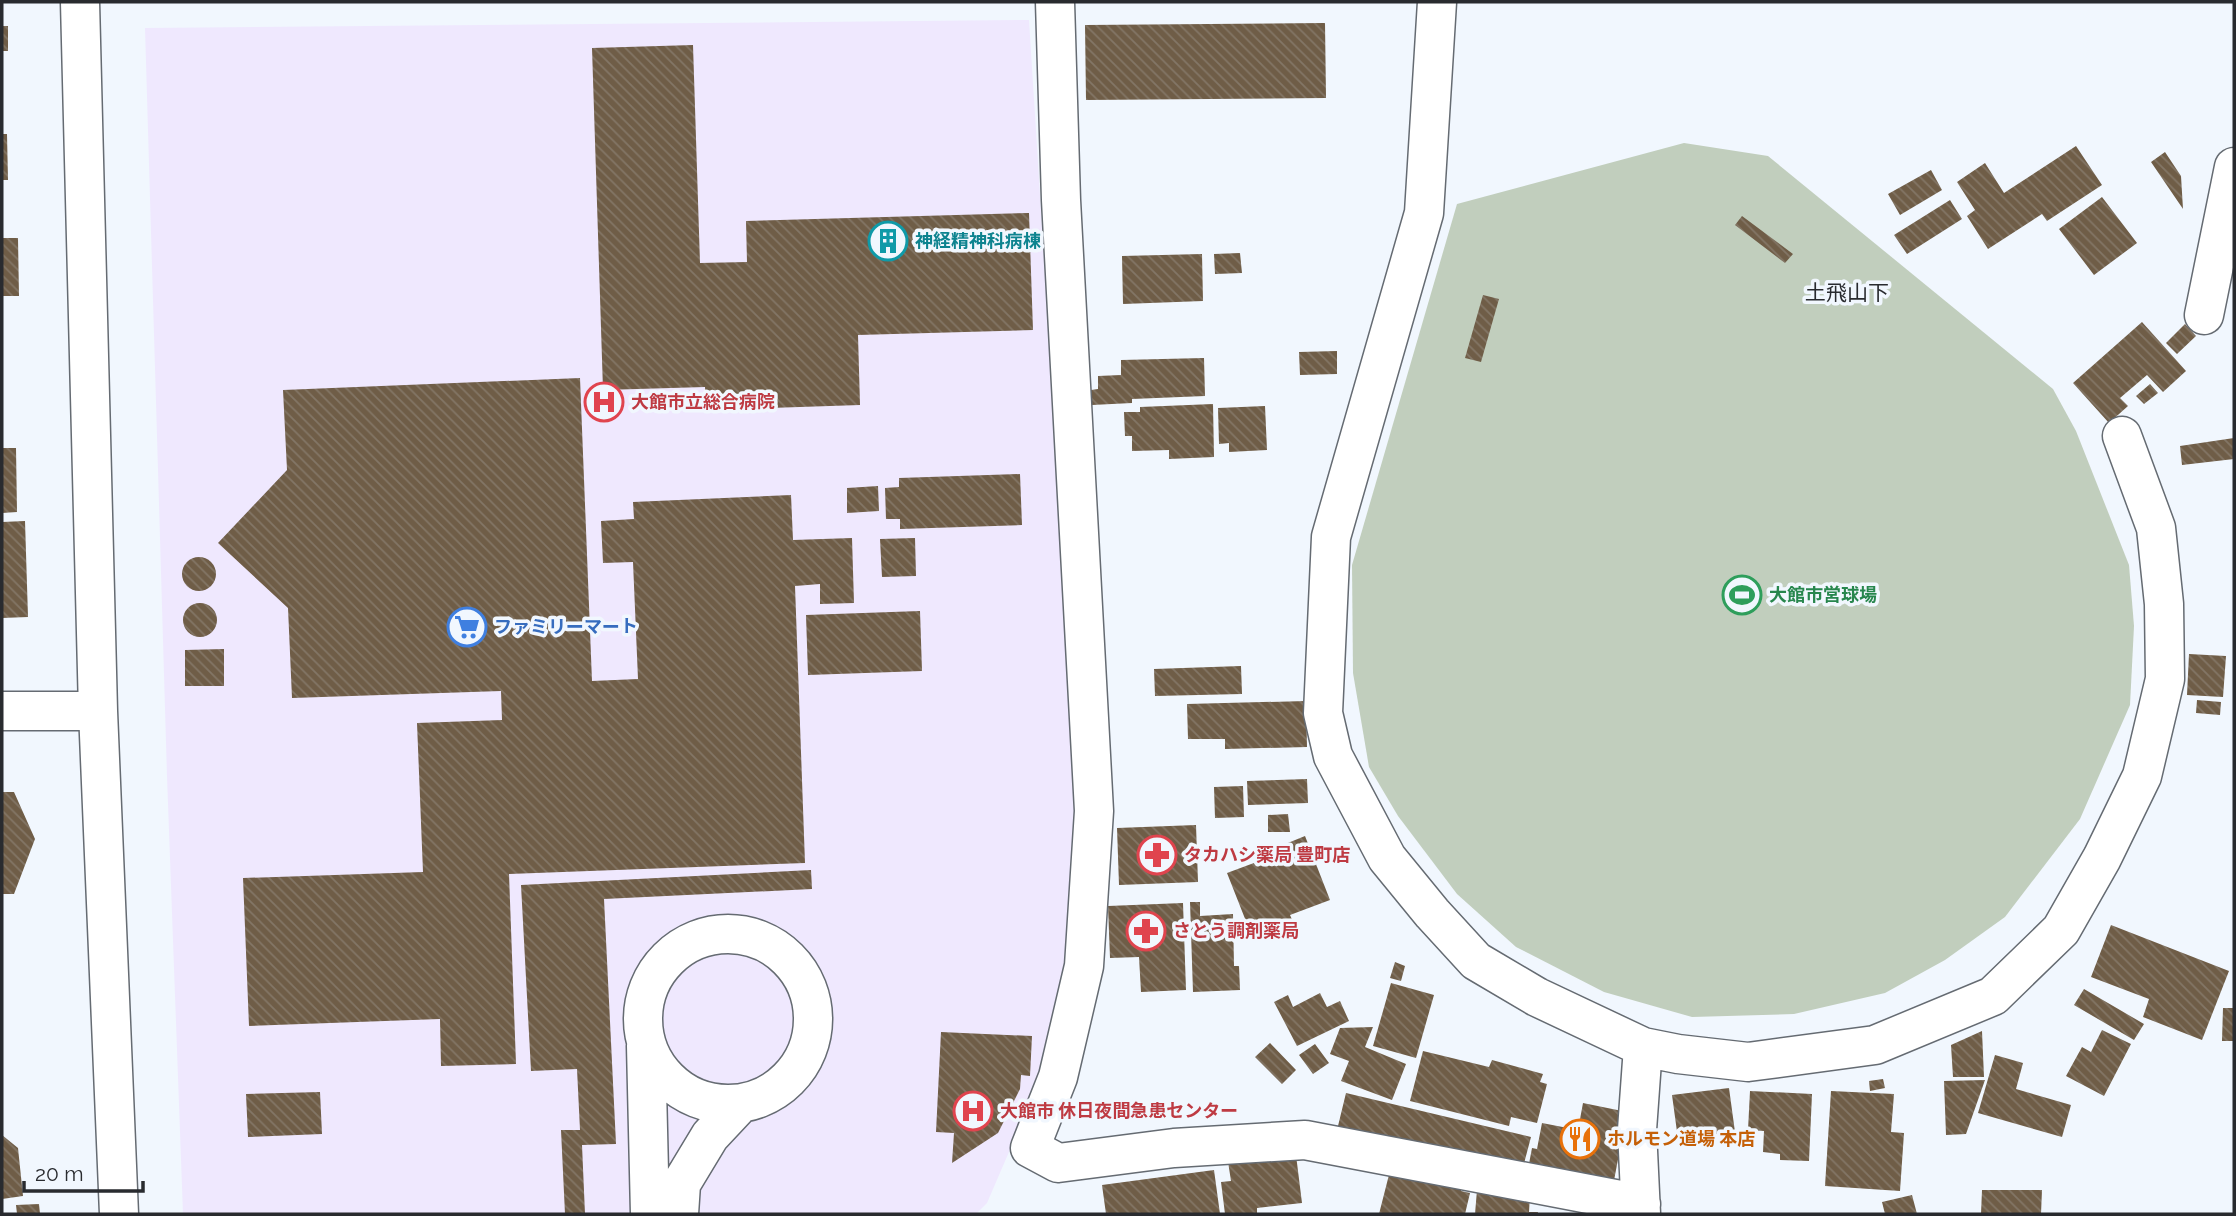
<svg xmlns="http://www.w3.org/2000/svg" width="2236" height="1216" font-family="Raleway,'Noto Sans JP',sans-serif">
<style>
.medical{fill:#efe8fe}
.grass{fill:#c1cebd}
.building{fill:url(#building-back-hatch)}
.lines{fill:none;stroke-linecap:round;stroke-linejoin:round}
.minor-casing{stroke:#656b72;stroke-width:41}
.minor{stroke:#fff;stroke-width:38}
.labels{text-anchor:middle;stroke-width:7;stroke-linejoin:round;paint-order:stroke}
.culture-label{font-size:18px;font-weight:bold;fill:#0d838f;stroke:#f1f7fe;text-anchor:start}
.health-label{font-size:18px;font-weight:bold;fill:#be3a42;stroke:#f1f7fe;text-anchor:start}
.leisure-label{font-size:18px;font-weight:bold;fill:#27864d;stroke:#f1f7fe;text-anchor:start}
.shop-label{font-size:18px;font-weight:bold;fill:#366cbe;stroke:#f1f7fe;text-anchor:start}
.food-label{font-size:18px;font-weight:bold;fill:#c56008;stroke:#f1f7fe;text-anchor:start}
.quarter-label{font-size:21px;fill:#292b2f;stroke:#f1f7fe}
</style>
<defs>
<pattern id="building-back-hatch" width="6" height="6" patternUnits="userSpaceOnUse" patternTransform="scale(1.75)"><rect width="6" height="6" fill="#6f5d47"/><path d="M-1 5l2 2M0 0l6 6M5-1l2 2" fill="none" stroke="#837666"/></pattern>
</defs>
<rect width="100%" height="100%" fill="#f1f7fe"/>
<path class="medical" d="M1029 20 1083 878 1043 1073 987 1203 976 1214H183L167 776 145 28Z"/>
<path class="grass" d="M1684 143 1768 156 2053 389 2076 431 2129 565 2134 626 2130 705 2080 819 2005 917 1945 960 1885 993 1794 1014 1692 1017 1604 992 1516 947 1457 894 1398 816 1369 767 1353 673 1352 565 1457 204Z"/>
<path class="building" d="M1325 23 1326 98 1086 100 1085 25Z
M2 26H8V51H2Z
M693 45 700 263 747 262 746 221 1029 213 1033 330 858 335 860 405 706 410 705 387 603 390 592 48Z
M2 134H7L8 180H2Z
M2076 146 2102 185 2047 221 2042 214 1988 249 1967 216 1975 210 1957 182 1985 163 2004 193Z
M2165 152 2181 176 2183 209 2151 162Z
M1931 170 1942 190 1900 215 1888 194Z
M2102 197 2137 243 2094 275 2059 229Z
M1950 200 1962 219 1907 254 1894 235Z
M1742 216 1793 254 1785 263 1735 225Z
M2 238H18L19 296H2Z
M1240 253 1242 273 1215 274 1214 254Z
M1202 254 1203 301 1123 304 1122 256Z
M1483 295 1499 299 1481 362 1465 358Z
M2142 322 2186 371 2163 392 2147 375 2120 398 2128 406 2109 423 2073 383Z
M2185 324 2196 336 2177 354 2166 343Z
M1337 351V374L1300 375 1299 352Z
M1204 358 1205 396 1132 399V403L1092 405 1091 390 1098 389V376L1121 375V360Z
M580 378 592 681 638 679 633 562 603 563 601 521 634 519 633 502 791 495 793 540 852 538 854 603 820 604V584L795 586 805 863 509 874 516 1064 441 1066 440 1019 249 1026 243 878 423 872 417 723 502 720 501 691 292 698 288 608 218 543 287 470 283 390Z
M2150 384 2158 393 2144 404 2136 396Z
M1213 404 1214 457 1169 459V450L1132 451V436H1125L1124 412H1140V407Z
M1265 406 1267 450 1229 452V443L1219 444 1218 408Z
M2234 438V459L2182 465 2180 446Z
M2 448H16L17 512 2 513Z
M1020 474 1022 525 900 529V519H886L885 488 899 487V478Z
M878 486 879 511 847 513V488Z
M25 521 28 617 2 618V522Z
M915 538 916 576 882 577 880 539Z
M182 574a17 17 0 1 1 34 0a17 17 0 1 1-34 0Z
M183 620a17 17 0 1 1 34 0a17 17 0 1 1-34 0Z
M920 611 922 671 808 675 806 615Z
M224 649V686H185V650Z
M2189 654 2226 656 2223 697 2187 695Z
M1241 666 1242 694 1155 696 1154 669Z
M2197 700 2221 702 2220 715 2196 713Z
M1306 701 1307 747 1225 749V739H1188L1187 704Z
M1307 779 1308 803 1248 805 1247 781Z
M1243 786 1244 817 1215 818 1214 787Z
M2 792H14L35 839 14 894H2Z
M1288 814 1290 832H1268V815Z
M1196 825 1198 882 1119 885 1117 828Z
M1305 836 1330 900 1290 915 1294 924 1253 939 1227 873 1281 853 1278 847Z
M811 870 812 889 604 899 616 1144 582 1145 585 1214H565L561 1130H580L577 1069 531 1071 521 885Z
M1190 902H1200V916L1233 914 1234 966H1239L1240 990 1193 992Z
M1183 903 1186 990 1141 992 1139 957 1110 958 1108 906Z
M2111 925 2229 971 2202 1040 2143 1017 2149 999 2091 977Z
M1395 962 1405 966 1401 981 1390 978Z
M1391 983 1434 995 1416 1058 1373 1046Z
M2084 989 2144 1024 2134 1040 2074 1005Z
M1320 993 1327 1007 1340 1001 1349 1021 1297 1046 1274 1002 1288 995 1293 1007Z
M2223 1008H2234V1041H2222Z
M1373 1027 1365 1047 1406 1064 1392 1100 1341 1081 1349 1061 1330 1054 1340 1028Z
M2102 1030 2131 1044 2104 1096 2066 1076 2082 1047 2091 1052Z
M1982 1031 1984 1077H1953L1951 1045Z
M941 1032 1032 1036 1030 1076 1021 1075 1020 1089 998 1133 952 1163 954 1133 936 1132Z
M1270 1043 1296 1070 1282 1084 1255 1057Z
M1315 1044 1329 1063 1313 1074 1299 1055Z
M1423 1051 1489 1067 1492 1060 1543 1074 1540 1082 1547 1084 1537 1123 1511 1117 1509 1126 1410 1101Z
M1995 1055 2023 1063 2016 1089 2071 1105 2062 1137 1978 1113Z
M1883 1079 1885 1088 1870 1091 1869 1081Z
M1985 1080 1966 1134 1946 1135 1944 1081Z
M1729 1088 1735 1132 1678 1139 1672 1095Z
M1750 1091 1812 1094 1809 1161 1780 1160V1154L1763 1152 1764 1131 1748 1130Z
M1831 1091 1894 1094 1891 1132 1904 1133 1900 1191 1825 1186Z
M320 1092 322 1134 248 1137 246 1094Z
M1346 1093 1531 1137 1521 1175 1430 1148 1338 1126Z
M1583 1103 1627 1112 1612 1191 1528 1169 1532 1148 1537 1149 1542 1123 1578 1130Z
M2 1135 18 1148 23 1196 2 1199Z
M1295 1147 1302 1203 1257 1208V1214H1225L1221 1182 1231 1181 1227 1155Z
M1392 1163 1463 1180 1461 1191 1470 1193 1465 1214H1379Z
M1214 1170 1220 1214H1106L1102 1185Z
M1477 1190 1530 1195 1529 1212H1538V1214H1475Z
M1982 1190H2042L2041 1214H1981Z
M1912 1195 1917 1214H1885L1882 1202Z
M39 1204 40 1214H17L16 1205Z"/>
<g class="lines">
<defs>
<path id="minor" d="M80 2 98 711 119 1214
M1055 2 1061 200 1094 811 1084 966 1058 1077 1030 1148 1058 1163 1174 1148 1305 1140 1641 1204
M1437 2 1424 213 1331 537 1323 713 1333 756 1387 858 1432 913 1476 961 1537 997 1643 1047 1637 1130 1641 1214
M2204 315 2234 167
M2 711H98
M643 1019a85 85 0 1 1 170 0a85 85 0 1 1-170 0Z
M646 1046 650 1214
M1643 1047 1678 1054 1748 1062 1875 1045 1993 996 2061 930 2102 858 2142 776 2165 679 2164 604 2156 528 2122 436
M679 1214 681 1184 710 1136 740 1104"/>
</defs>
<use href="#minor" class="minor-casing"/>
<use href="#minor" class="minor"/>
</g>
<defs>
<symbol id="building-ring" viewBox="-11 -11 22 22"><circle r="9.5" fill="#f1f7fe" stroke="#0f9aa8" stroke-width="1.5"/><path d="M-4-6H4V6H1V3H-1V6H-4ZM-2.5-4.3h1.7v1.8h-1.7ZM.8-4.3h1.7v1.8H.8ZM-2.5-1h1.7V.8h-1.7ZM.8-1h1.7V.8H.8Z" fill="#0f9aa8"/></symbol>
<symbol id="hospital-ring" viewBox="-11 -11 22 22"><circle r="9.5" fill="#f1f7fe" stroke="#e0444e" stroke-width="1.5"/><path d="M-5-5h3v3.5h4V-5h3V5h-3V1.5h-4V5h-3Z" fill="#e0444e"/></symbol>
<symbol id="stadium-ring" viewBox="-11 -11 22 22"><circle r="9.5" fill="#f1f7fe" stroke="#2e9e5b" stroke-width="1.5"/><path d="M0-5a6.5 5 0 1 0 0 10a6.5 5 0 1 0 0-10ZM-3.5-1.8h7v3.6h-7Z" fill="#2e9e5b"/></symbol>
<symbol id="supermarket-ring" viewBox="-11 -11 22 22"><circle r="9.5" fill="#f1f7fe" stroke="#3f7fe0" stroke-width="1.5"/><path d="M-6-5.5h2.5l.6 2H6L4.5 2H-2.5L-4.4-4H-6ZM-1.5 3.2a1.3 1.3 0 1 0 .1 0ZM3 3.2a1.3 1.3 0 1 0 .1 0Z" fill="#3f7fe0"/></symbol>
<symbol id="pharmacy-ring" viewBox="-11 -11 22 22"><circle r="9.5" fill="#f1f7fe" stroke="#e0444e" stroke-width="1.5"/><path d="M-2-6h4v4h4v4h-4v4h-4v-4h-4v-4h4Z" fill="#e0444e"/></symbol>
<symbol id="restaurant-ring" viewBox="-11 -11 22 22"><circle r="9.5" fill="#f1f7fe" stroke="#e8710a" stroke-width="1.5"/><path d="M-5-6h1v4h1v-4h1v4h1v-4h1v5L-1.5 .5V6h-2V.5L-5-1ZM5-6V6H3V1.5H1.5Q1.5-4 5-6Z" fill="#e8710a"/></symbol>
</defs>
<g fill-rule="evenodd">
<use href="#building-ring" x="866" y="219" width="44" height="44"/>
<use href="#hospital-ring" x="582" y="380" width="44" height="44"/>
<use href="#stadium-ring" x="1720" y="573" width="44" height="44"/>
<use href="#supermarket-ring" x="445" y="605" width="44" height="44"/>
<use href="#pharmacy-ring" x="1135" y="833" width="44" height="44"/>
<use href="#pharmacy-ring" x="1124" y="909" width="44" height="44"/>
<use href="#hospital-ring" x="951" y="1089" width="44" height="44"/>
<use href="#restaurant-ring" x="1558" y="1117" width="44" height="44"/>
</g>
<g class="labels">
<g class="culture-label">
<text x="915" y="247">神経精神科病棟</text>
</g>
<g class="health-label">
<text x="631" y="408">大館市立総合病院</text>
<text x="1184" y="861">タカハシ薬局 豊町店</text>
<text x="1173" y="937">さとう調剤薬局</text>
<text x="1000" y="1117">大館市 休日夜間急患センター</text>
</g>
<g class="leisure-label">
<text x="1769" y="601">大館市営球場</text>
</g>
<g class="shop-label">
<text x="494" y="633">ファミリーマート</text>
</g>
<g class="food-label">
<text x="1607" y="1145">ホルモン道場 本店</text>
</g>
<g class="quarter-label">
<text x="1847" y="300">土飛山下</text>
</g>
</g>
<rect width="2236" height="1216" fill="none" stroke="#292b2f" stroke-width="7"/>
<path d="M24 1181v10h119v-10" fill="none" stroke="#292b2f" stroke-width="3.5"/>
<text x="35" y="1181" font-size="21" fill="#292b2f" stroke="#f1f7fe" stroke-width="5" paint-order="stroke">20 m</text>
</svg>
